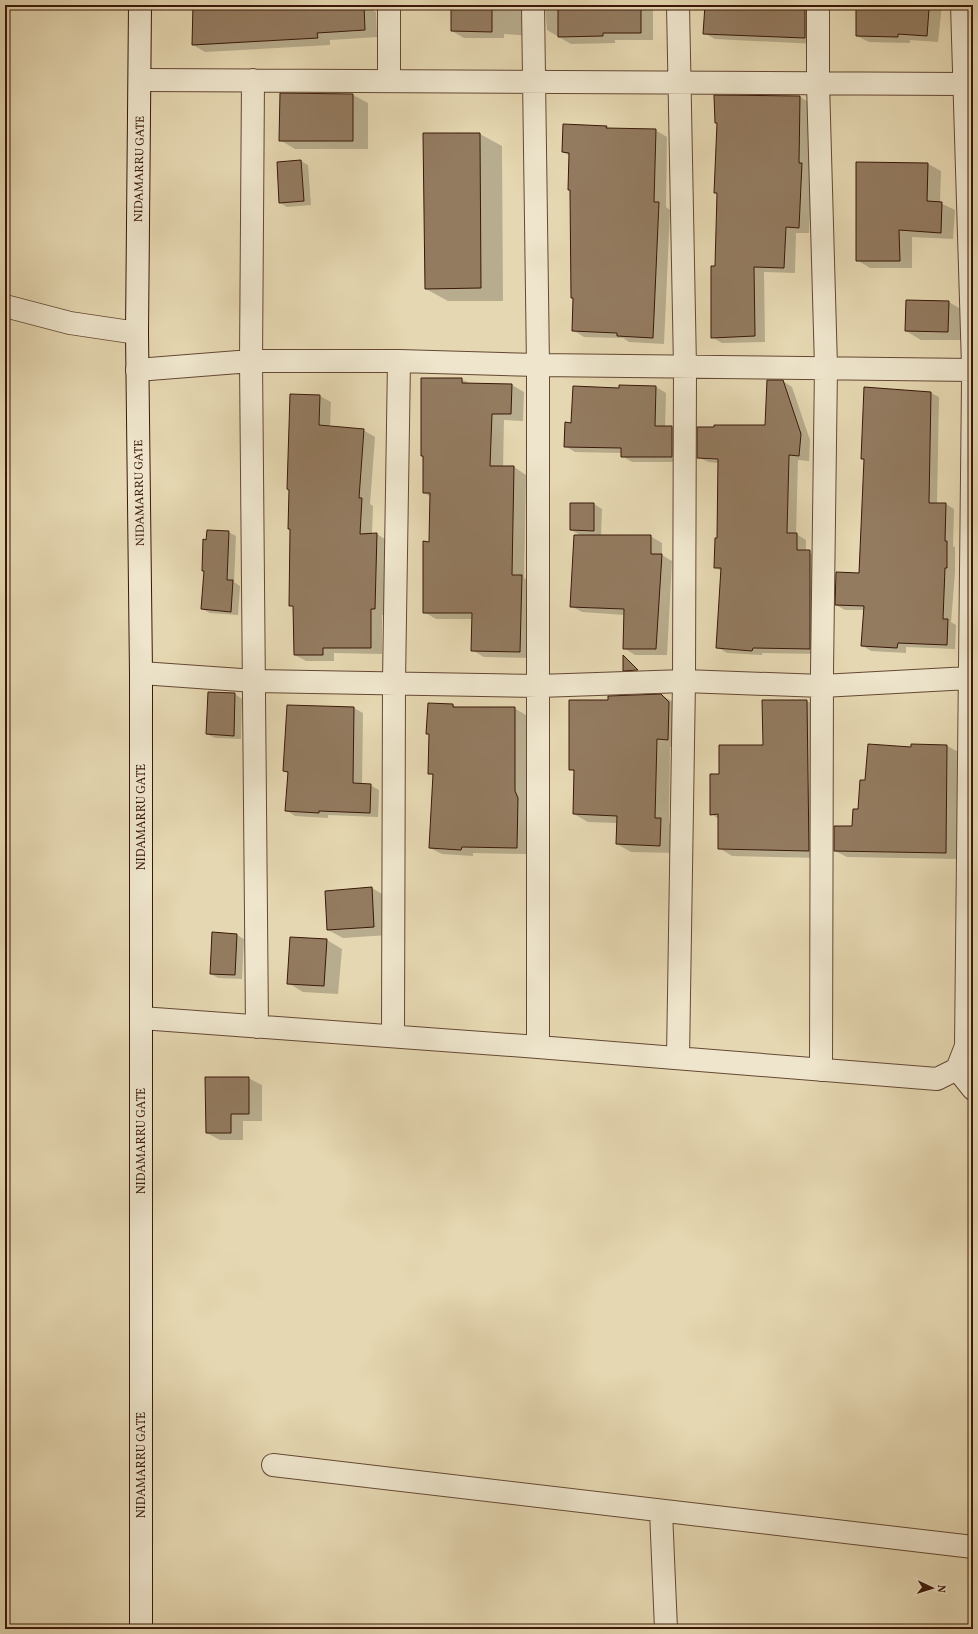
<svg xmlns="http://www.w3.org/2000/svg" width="978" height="1634" font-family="Vollkorn,serif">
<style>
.shadow{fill:#0003}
.building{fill:#937b60;stroke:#3a1809}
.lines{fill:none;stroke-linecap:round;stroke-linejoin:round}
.street-casing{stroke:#654833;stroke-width:24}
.secondary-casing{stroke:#3a1809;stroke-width:24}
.street{stroke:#eee5cc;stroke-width:22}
.secondary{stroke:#eee5cc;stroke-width:22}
.labels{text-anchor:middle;stroke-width:3.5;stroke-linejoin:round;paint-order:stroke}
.street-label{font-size:12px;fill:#3a1809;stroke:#eee5cc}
</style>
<rect width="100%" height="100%" fill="#e5d7b1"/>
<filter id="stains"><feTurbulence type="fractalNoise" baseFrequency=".005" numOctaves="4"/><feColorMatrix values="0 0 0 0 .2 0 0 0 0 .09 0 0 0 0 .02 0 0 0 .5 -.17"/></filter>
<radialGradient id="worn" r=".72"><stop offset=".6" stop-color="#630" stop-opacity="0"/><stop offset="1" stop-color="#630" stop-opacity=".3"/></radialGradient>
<path class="shadow" d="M276 5H368V7L376 12 377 37 330 40V45L205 52 193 45Z
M433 5H535L533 36 504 34V38H464L452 31V7H437Z
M545 5H653V40H615V43L571 44 547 30Z
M706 5H816V44L715 39 704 33Z
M858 5H942L938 42 910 40V43L869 42 857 36Z
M281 94 353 95 368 103V149H295L280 140Z
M800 97 810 103 809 168 812 170 809 233H796L795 273 764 272 765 342 722 343 712 337 716 267Z
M606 127 611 129 655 130 667 137 666 207 670 210 664 344 629 342 623 338 584 337 573 330 574 299 572 298 571 191 569 189 570 156 563 152Z
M480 134 502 146 503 301H448L426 289Z
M301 161 308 165 311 205 287 207 280 203Z
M928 164 941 171 940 203 955 210 953 239 912 237V268H870L857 260Z
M907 301 949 302 964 311 963 340H921L906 331Z
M461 379 471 384 512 385 524 392 523 421 504 420 503 467H514L526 475 524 578 534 583 532 658 484 657 472 650 473 619H436L424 612 430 543 431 497 424 493Z
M783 381 792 387 810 440 809 461 798 460 796 534 806 540V551L819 557V654L762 653V655L727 653 717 647 721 571 715 567 718 539 719 463 708 462 698 457 766 426Z
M620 386 656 387 666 393 665 427H672L682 433V462H632L622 456V453L575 452 565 446 572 424 620 389Z
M865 388 931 393 939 397 937 504H946L954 509 953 546 955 547V573L951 622 956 625 955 649 906 647V653L871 651 863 646 864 610H845L836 605 860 574 865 460 862 458Z
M290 395 320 396 331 402 330 427 363 430 375 437 370 504 373 506 372 534H377L388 541 387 615H382V654L334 653V661H306L295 655 294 607 290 605 291 530 289 528Z
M571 504H594L602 509 601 536H650L662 543V555L672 561 667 655H635L624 648 625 615 582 612 571 606 582 536 571 530Z
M228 532 236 536 234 582 240 586 238 615 210 613 202 609 207 541Z
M235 694 242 699 241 739 215 738 207 734Z
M661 695 675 703 681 747H670L669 823 675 827 674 853 631 852 617 844 618 823 588 822 574 814 575 772 570 769 609 700Z
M807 701 819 708 822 858 732 856 719 848V819L711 814 720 775 764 746Z
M453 705 458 708H514L526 715V798L530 805 529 854 473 853V856L442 854 430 848 434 776 429 773 430 735 427 733Z
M354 708 363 713 362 784 370 785 379 790 378 817 328 815V818L295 816 286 810 288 773 284 771Z
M912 745 947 746 959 752 957 859 847 857 835 851 853 827 866 781 912 748Z
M372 888 387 897 389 935 343 938 328 930Z
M237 935 244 939 242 979 218 978 211 974Z
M327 940 342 949 338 994 303 992 288 983Z
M248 1078 262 1085V1121H243V1140H220L207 1133Z"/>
<path class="building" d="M193 5H364L365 30 317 33 318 38 192 45Z
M451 5H492V32L451 31Z
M558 5H641V33H603V36L558 37Z
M705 5 805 6V38L703 34Z
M856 6 929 9 927 36 898 34V37L856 36Z
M280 93 353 94V141H279Z
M714 95 800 96 799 163H802L799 228 786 227 784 268 754 267 755 336 711 338V266H715L717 193H714L717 123H715Z
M563 124 607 126 606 128 656 129 654 202H659L653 338 617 336V333L572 331 573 298H571L570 190H568L569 153 562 152Z
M423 133H480L481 288 425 289Z
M301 160 304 201 279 203 277 162Z
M856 162 928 163 927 201 942 202 941 233 899 230 900 261H856Z
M906 300 949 301 948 332 905 331Z
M421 378H462V383L512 384 511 414H492L490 466H514L512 575H522L520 652 471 651 472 613H423V541L429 542 430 493H423V456H421Z
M767 380H783L801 434 799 456 789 455 787 533H797V550H810V649L753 648 752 651 716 648 721 568H714L715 538H717L718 459 697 458V427H714V425H765Z
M619 385 656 386 655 426H672V457H621V448L564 447 565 422 571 423 573 386 619 388Z
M864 387 931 392 929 503H946L945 541H947V568H945L943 619H948L947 645 898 643 897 648 861 646 864 606 835 605 836 572 859 573 864 459H861Z
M290 394 320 395 319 425 364 429 359 498H362L360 534 377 533 375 609H371V648H323V655H294L293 606H289L290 529H288L289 490 287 489Z
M570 503H594V531L570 530Z
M207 530 229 531 227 580H233L231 612 201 609 204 571H202L203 539 206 540Z
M574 535H651V554H662L656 649H623L624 609 570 607Z
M623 655 638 670 623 671Z
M208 692 235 693 234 736 206 734Z
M661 694 669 702 668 740 657 739 655 818H661L660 846 616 844 617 816 573 814 574 770H569V700H608V696Z
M762 700H807L809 851 718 849V814L710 815V774H719V745H763Z
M428 703 453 704V707H515V791L518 798 517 848 462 847 461 850 429 848 433 774H428L429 734H426Z
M287 705 354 707 353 783 371 784 370 813 319 811V813L285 811 288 772 283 771Z
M868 744 911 747V744L947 745 946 853 834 851V826H852L853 809H858L860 780H865Z
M372 887 374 927 327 930 325 891Z
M212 932 237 934 235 975 210 974Z
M290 937 327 939 324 986 287 984Z
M205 1077H249V1114H231V1133H206Z"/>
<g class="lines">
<defs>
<path id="street" d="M533 5 538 365V1047
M678 5 685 367 684 681 678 1058
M818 5V83L826 367 822 671 821 1070
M962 5 973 366
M140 80 963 84
M253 80 251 361 257 1027
M389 81V5
M5 306 70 323 137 333
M137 370 251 361H399L538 365 973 370
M141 673 255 681 539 686 684 681 822 686 969 678
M141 1018 538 1047 937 1079 957 1069 966 1046 973 381
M393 1036 394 682 399 361
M957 1069 973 1089
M273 1465 973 1547
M661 1511 666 1629"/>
<path id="secondary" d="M140 5 137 333 141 673V1629"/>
</defs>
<use href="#street" class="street-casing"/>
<use href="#secondary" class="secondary-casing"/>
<use href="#street" class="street"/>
<use href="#secondary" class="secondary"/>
</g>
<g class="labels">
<g class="street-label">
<text transform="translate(139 169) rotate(-89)" y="4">NIDAMARRU GATE</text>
<text transform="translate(139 493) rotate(-91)" y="4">NIDAMARRU GATE</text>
<text transform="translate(141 817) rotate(-90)" y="4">NIDAMARRU GATE</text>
<text transform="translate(141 1141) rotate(-90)" y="4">NIDAMARRU GATE</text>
<text transform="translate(141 1465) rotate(-90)" y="4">NIDAMARRU GATE</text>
</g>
</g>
<rect width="978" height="1634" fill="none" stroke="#e5d7b1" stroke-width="20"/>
<rect x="6" y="6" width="966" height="1622" fill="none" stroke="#3a1809" stroke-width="2"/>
<rect x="10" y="10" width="958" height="1614" fill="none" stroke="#3a1809"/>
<g transform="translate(932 1588) rotate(94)" stroke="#eee5cc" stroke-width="3" paint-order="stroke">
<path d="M0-3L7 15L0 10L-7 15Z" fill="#3a1809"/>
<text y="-6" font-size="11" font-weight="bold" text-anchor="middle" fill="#3a1809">N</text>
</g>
<rect width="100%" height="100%" filter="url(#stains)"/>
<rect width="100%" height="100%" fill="url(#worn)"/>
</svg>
